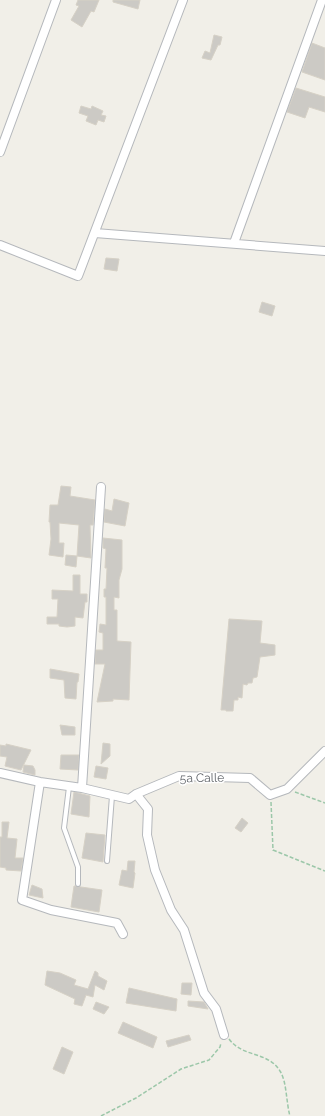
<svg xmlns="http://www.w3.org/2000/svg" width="325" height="1116" font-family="Raleway,sans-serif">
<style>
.building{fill:#cccac5;stroke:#d6d1c6}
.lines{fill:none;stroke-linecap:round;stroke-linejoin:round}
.service-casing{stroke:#b5b8bc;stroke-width:6}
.minor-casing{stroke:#b5b8bc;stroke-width:10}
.path{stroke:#9cc7a9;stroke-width:1.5;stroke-dasharray:4 2;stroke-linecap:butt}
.service{stroke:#fff;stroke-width:4}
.minor{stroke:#fff;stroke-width:8}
.labels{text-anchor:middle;stroke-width:3;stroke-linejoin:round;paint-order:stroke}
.street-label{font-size:12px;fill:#5f6368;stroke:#fff}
</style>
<rect width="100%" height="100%" fill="#f1efe8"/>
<path class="building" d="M78 0H99L94 12 91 11 82 27 71 20 79 6 76 5Z
M113 0H140L138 9 113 2Z
M214 35 222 37 220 45H218L211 60 202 58 205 51 210 53Z
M312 43 325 48V80L302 72Z
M296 88 325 97V112L309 107 305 118 287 112Z
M81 106 91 109 92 106 103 111 101 115 106 116 104 122 98 120 96 125 86 121 88 116 79 113Z
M106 258 119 259 117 271 104 269Z
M262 302 275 306 272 316 259 312Z
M61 486 71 487 70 496 95 500 93 525H90L91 558 77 556 79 525 59 523V543H64L63 557 49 555 51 539 50 522H49L50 505H58Z
M114 499 129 503 125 526 104 522 105 509 112 511Z
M103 538 122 540V569L119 580V598L114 597V610H117V641L131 642 129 700 113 699V701L97 702 105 664H95L96 650H103V633L99 632 100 624 106 625V597H104V589H106L107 568H105L106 549 103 548Z
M66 555 77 556 76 567 65 565Z
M73 575H80V594H87V602H85L83 618 75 617V626L67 627 59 626V624H47V617H57L58 599H52V590L73 591Z
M229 619 262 621 260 643 275 645V655L260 657 257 677 253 678 252 683H248L247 685 243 684 242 698 238 697V700H234L233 711H226V710H221Z
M50 669 79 674 78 682H77L76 699 65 698 64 680 50 678Z
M60 725 75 727V735H62Z
M103 743 110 744V756L101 764Z
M6 744 31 750 21 770 5 766 7 757 0 756V745L6 746Z
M61 755H79L78 770 60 769Z
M24 765 33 766 35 770V775L23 772Z
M96 766 108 768 106 779 94 777Z
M74 792 90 796 89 817 71 814Z
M242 818 248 823 241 832 235 828Z
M2 822H9L7 838 17 839 15 858H23L21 871 6 870V868L0 867V837H2Z
M86 833 105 835 103 862 82 858Z
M128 861H135L134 872 135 873 133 888 119 885 122 870 127 871Z
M32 885 42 889 43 898 29 895Z
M74 886 102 890 99 912 71 907Z
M47 971 60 973 76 980 74 985 88 989 95 971 98 973V976L107 981 104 990 95 985 93 997 86 995 82 1006 74 1004 75 999 45 985Z
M182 983H192L191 995 181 994Z
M129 988 177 999 176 1011 126 1003Z
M188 1001 204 1002 208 1009 188 1006Z
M96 1002 109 1007 104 1014 93 1009Z
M123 1022 157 1037 153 1048 118 1033Z
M189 1035 191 1040 168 1047 166 1041Z
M62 1047 73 1052 64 1074 53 1069Z"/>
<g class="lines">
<defs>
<path id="service" d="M69 787 64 828 78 867V884
M107 861 112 796"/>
<path id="minor" d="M0 152 56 0
M95 233 325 251
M234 243 322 0
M0 245 78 276 183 0
M0 773 40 782 82 788 129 799 136 794 179 776 250 778 270 795 287 789 325 751
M40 782 22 900 51 910 117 923 123 934
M82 788 101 487
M136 794 148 809 147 835 155 870 171 910 184 930 204 993 216 1009 224 1035"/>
</defs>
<use href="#service" class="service-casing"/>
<use href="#minor" class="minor-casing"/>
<path class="path" d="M295 792 325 803
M271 802 273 850 325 871
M229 1039C243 1058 268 1051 280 1071 287 1082 286 1102 290 1116
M101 1116 136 1098 181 1069 209 1060 220 1047 221 1043"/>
<use href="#service" class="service"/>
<use href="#minor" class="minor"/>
</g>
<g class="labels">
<g class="street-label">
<text transform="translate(202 778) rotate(-1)" y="4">5a Calle</text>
</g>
</g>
</svg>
